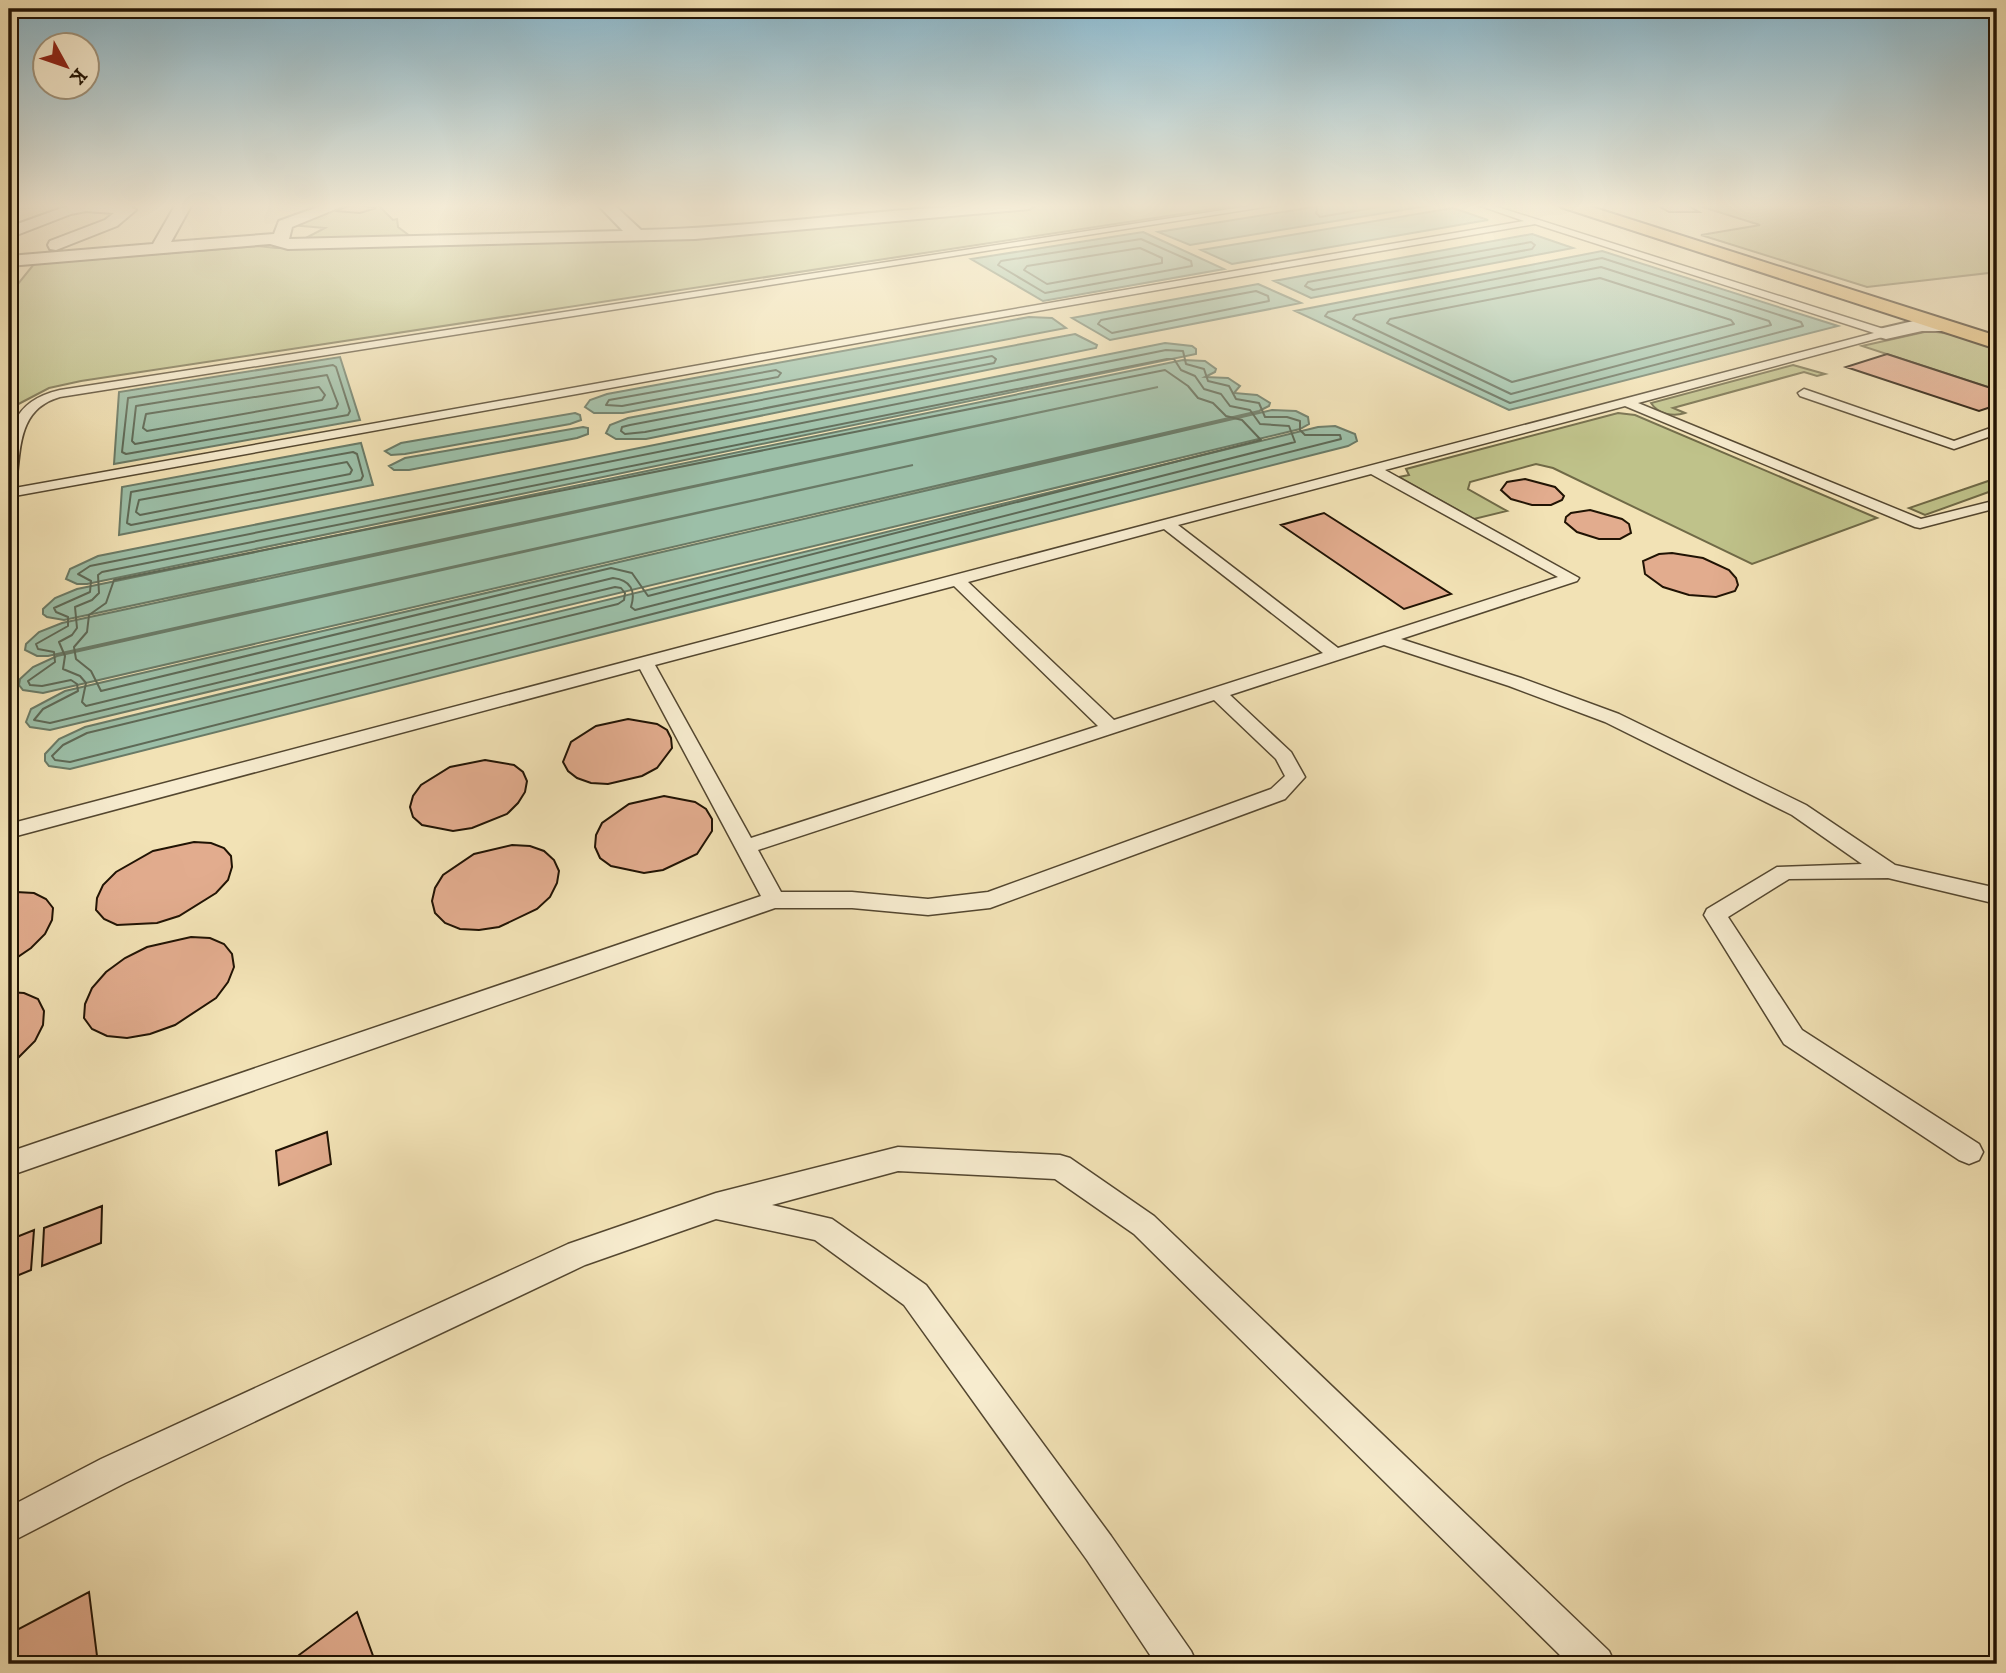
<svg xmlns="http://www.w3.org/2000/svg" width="2006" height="1673" font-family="'IM FELL DW Pica',serif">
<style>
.green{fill:#bfc28a;stroke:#706a47;stroke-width:2}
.water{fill:#9cbfa8;stroke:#6a7a66;stroke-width:2}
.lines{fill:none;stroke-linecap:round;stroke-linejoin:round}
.shore{stroke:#5e6956;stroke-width:2}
.building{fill:#e2ac8e;stroke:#201304;stroke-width:2}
.service-casing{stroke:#544730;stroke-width:3}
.minor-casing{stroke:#544730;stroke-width:4}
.primary-casing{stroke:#201304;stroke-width:4}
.service{fill:#f7eccf;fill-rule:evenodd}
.minor{fill:#f7eccf;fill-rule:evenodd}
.primary{fill:#e9c17a;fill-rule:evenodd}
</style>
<rect width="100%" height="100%" fill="#f2e2b5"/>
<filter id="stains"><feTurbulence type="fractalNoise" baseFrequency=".00286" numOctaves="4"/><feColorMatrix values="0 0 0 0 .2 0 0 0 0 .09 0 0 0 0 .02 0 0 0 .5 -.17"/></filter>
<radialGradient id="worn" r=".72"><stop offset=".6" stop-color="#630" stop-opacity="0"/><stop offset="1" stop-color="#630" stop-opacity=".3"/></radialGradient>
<path class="green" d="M347 204H377L393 220 397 219 398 227 410 236 302 240 325 228 290 225Z
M1045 204H1247L81 381 49 388 9 409V295L34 264 258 246 276 248 698 237 965 215Z
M1693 204H1997V272L1867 287 1701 235 1760 225Z
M1929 331 1958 335 1997 348V390L1862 346Z
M1793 365 1825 374 1817 376 1804 372 1673 408 1685 413C1673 417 1658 414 1651 403Z
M1618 413 1635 415 1877 518 1752 564 1553 468 1536 464 1470 482 1468 489 1507 511 1474 519 1399 477 1409 475 1406 469Z
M1997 478V489L1925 515 1909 508Z"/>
<path class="water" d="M1332 204H1439L1190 245 1158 232Z
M1453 208 1488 220 1232 264 1201 250Z
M1143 232 1224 269 1043 301 971 259Z
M1532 234 1573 248 1311 298 1274 281Z
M1602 251 1838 326 1509 410 1295 311Z
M1258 284 1301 303 1110 340 1072 318Z
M1029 317 1052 318 1066 328 623 413H594L585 407 590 400 607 394Z
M1075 334 1097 345 1096 348 646 439H616L606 433 610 425 628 418Z
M1165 343 1192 346 1196 349V354L87 584H77L66 579 70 569 98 556Z
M340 357 360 420 114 464 119 392Z
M1183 360 1205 361 1216 369 1215 372 1205 377 1228 378 1240 386 1234 393 1257 395 1270 403 1269 406 1259 411 43 693 23 690 19 685 20 679 33 667 57 656 913 465 48 656H37L25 650 26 644 39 632 62 623 1158 387 64 620 47 617 43 614V609L55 598 77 589Z
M1272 410 1296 411 1308 417 1309 424 1300 429 50 730 30 727 26 722 31 709 65 691Z
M575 413 580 415 581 420 570 424 405 454 391 455 385 451 401 443Z
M1335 426 1355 434 1357 441 1348 446 70 769 49 766 45 761V754L59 739 85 727 1318 427Z
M583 427 588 428V434L577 438 409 470H394L389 466 405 458Z
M361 443 373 485 119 535 122 487Z"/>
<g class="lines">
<path class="shore" d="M1318 204 1316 213 1320 217 1396 204
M1141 239 1191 261 1192 266 1045 293 998 265 1001 261Z
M1531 242 1535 245 1532 249 1313 290 1305 286 1308 282Z
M1140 248 1162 258V263L1047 284 1024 270 1027 266Z
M1602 258 1801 322 1803 326 1510 403 1325 316 1328 312Z
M1601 267 1769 321 1771 325 1511 394 1353 319 1356 315Z
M1600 278 1731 320 1734 324 1512 382 1387 323 1390 319Z
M1256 291 1268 296 1269 301 1112 333 1098 324 1101 320Z
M1166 350 1183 351 1186 364 1204 369 1208 381 1229 386 1236 399 1259 403 1265 417H1287L1300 421V430L1305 435H1340L1341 439 70 762 55 760 52 756 63 745 87 733 618 604 624 600 625 593 621 588 615 587 50 723 34 720 43 709 78 691 77 684 71 680 42 686 30 685 28 681 55 662 54 652 38 649 36 644 68 626V617L56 612 54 608 90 592 91 581 78 574 90 566Z
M992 356 996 359 994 363 645 432 625 434 621 431 622 427 630 425Z
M1167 359H1174L1181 370 1195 376 1204 389 1221 394 1230 406 1250 410 1260 424 1289 426 1295 442 635 610 631 607C636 591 631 580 613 578L86 706 82 702 86 683 80 676 63 669 65 656 59 642 72 635 77 628 75 607 92 600 99 593 98 575 102 572Z
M333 365 336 367 350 411 348 415 126 454 122 452 128 398Z
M776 370 781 373 778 377 622 406 606 405 609 400Z
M1165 370 1188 386 1198 398 1213 403 1226 416 1242 420 1261 440 648 596 632 573 611 568 101 691 91 671 76 659 74 647 87 632 89 615 106 603 114 580Z
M327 375 338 404 336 408 135 444 132 441 136 406Z
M319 387 325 395 322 400 147 431 143 428 146 414Z
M353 452 357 454 363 476 361 480 131 525 127 523 131 492Z
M347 462 352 470 350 474 140 515 136 512 139 500Z"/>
</g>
<path class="building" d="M354 204 374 206 371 207 376 208 360 213 335 211Z
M1655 204H1685L1699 212H1669Z
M1887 354 1997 390V405L1979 411 1846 367Z
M1525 479 1555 487 1564 496 1562 500 1551 505H1532L1511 499 1501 490 1507 482Z
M1590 510 1622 519 1629 524 1631 533 1620 539H1599L1577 532 1565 522 1566 517 1571 513Z
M1324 513 1451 594 1404 609 1281 525Z
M1672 553 1703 558 1729 570 1736 578 1738 585 1735 591 1716 597 1689 595 1663 587 1645 574 1643 561 1659 554Z
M628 719 657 724 667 730 671 738 672 748 657 768 642 776 608 784 591 783 577 778 568 771 563 762 571 742 596 726Z
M485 760 514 765 523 772 527 781 525 792 518 803 507 814 472 828 453 831 422 825 413 817 410 807 413 796 421 785 450 767Z
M664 796 695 802 706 809 712 819V831L697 854 663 870 644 873 611 866 600 858 595 847 596 835 602 823 629 804Z
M194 842 211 843 224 848 231 856 232 867 228 880 216 893 179 916 157 923 117 925 104 919 96 910 97 898 103 885 116 872 153 851Z
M512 845 530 846 544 851 554 860 559 871 557 883 550 897 537 909 499 927 479 930 460 929 445 923 435 913 432 901 435 888 443 875 474 854Z
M16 892 34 893 46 899 53 908 52 920 45 934 31 948 9 963V893Z
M191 937 210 938 224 944 232 954 234 967 228 982 216 998 175 1025 150 1034 127 1038 107 1036 92 1029 84 1018 85 1004 92 988 106 972 125 958 147 947Z
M9 992 24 993 38 999 44 1011 43 1025 35 1041 9 1067Z
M327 1132 331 1164 279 1185 276 1151Z
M102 1206 101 1243 42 1266 44 1228Z
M34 1230 31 1270 9 1279V1240Z
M89 1592 98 1664H9V1634Z
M357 1612 376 1664H302L299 1655Z"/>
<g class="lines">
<defs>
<path id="service" d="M1262 204H1283L60 397C18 409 21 447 16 484L9 488C9 440 4 403 60 390Z
M1475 204H1488L1890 331V335L1638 403 1921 519 1997 500V508L1920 528 1915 527 1625 406 1385 470 1579 578 1577 581 1401 639 1521 678 1619 714 1806 805 1895 865 1997 888V904L1888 878 1789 879 1728 917 1802 1030 1979 1144 1983 1152 1979 1160 1969 1164 1959 1160 1784 1044 1704 915 1707 909 1777 867 1862 864 1792 815 1605 722 1509 686 1384 645 1230 695 1291 752 1305 777 1285 799 990 908 928 915 852 908H775L9 1176V1152L761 896 640 669 9 838V824L1874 333 1535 224 951 326 9 497V489L951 320 1524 221ZM1371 474 1558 577 1338 648 1178 525ZM1164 529 1323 653 1114 720 968 582ZM954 586 1098 726 751 838 655 665ZM1214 700 1276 759 1285 776 1271 789 988 892 928 899 852 892H781L758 850Z
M1804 389 1954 441 1996 426 1997 434 1954 449 1800 396 1798 393Z
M898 1147 1060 1155 1070 1158 1154 1216 1609 1651 1615 1664H1569L1134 1234 1055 1179 898 1171 772 1205 832 1219 926 1285 1111 1536 1191 1651 1197 1664H1156L1087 1560 904 1305 815 1240 716 1219 585 1265 125 1483 9 1543V1507L101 1459 568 1244 716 1193Z"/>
<path id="minor" d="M73 204 128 205 136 210 117 226 56 250 50 249 48 245 50 241 105 220 114 213 86 211 71 214 9 238V227Z
M176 204H192L171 242 274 234 279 221 326 204H348L292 227 289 239 623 231 597 204H613L641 230C773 227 904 204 1036 204L1029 209 695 239 288 249 270 244 9 266V256L153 244Z
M1922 319H1942L1952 325 1942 331H1922L1886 339 1879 337 1876 333 1879 329Z"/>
<path id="primary" d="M1559 204H1582L1997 336V349L1561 207Z"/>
</defs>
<use href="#service" class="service-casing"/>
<use href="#minor" class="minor-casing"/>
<use href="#primary" class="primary-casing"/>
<use href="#service" class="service"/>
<use href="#minor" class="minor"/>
<use href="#primary" class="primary"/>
</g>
<linearGradient id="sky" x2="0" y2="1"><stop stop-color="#89b8ce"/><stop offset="0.47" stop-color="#f9f2de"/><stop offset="1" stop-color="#f9f2de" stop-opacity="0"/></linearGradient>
<rect width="2006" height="438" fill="url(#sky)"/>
<rect width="2006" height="1673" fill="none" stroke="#f2e2b5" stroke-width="35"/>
<rect x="10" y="10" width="1985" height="1652" fill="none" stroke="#201304" stroke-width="3.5"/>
<rect x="18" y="18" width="1971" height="1638" fill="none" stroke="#201304" stroke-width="2"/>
<g transform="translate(66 66) rotate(130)"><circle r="33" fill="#f7eccf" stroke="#a1957e" stroke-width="2"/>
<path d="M0-5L12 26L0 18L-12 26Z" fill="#8f2418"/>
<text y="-10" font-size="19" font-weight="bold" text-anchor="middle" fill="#201304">K</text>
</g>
<rect width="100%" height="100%" filter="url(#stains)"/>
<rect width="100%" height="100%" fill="url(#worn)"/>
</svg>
